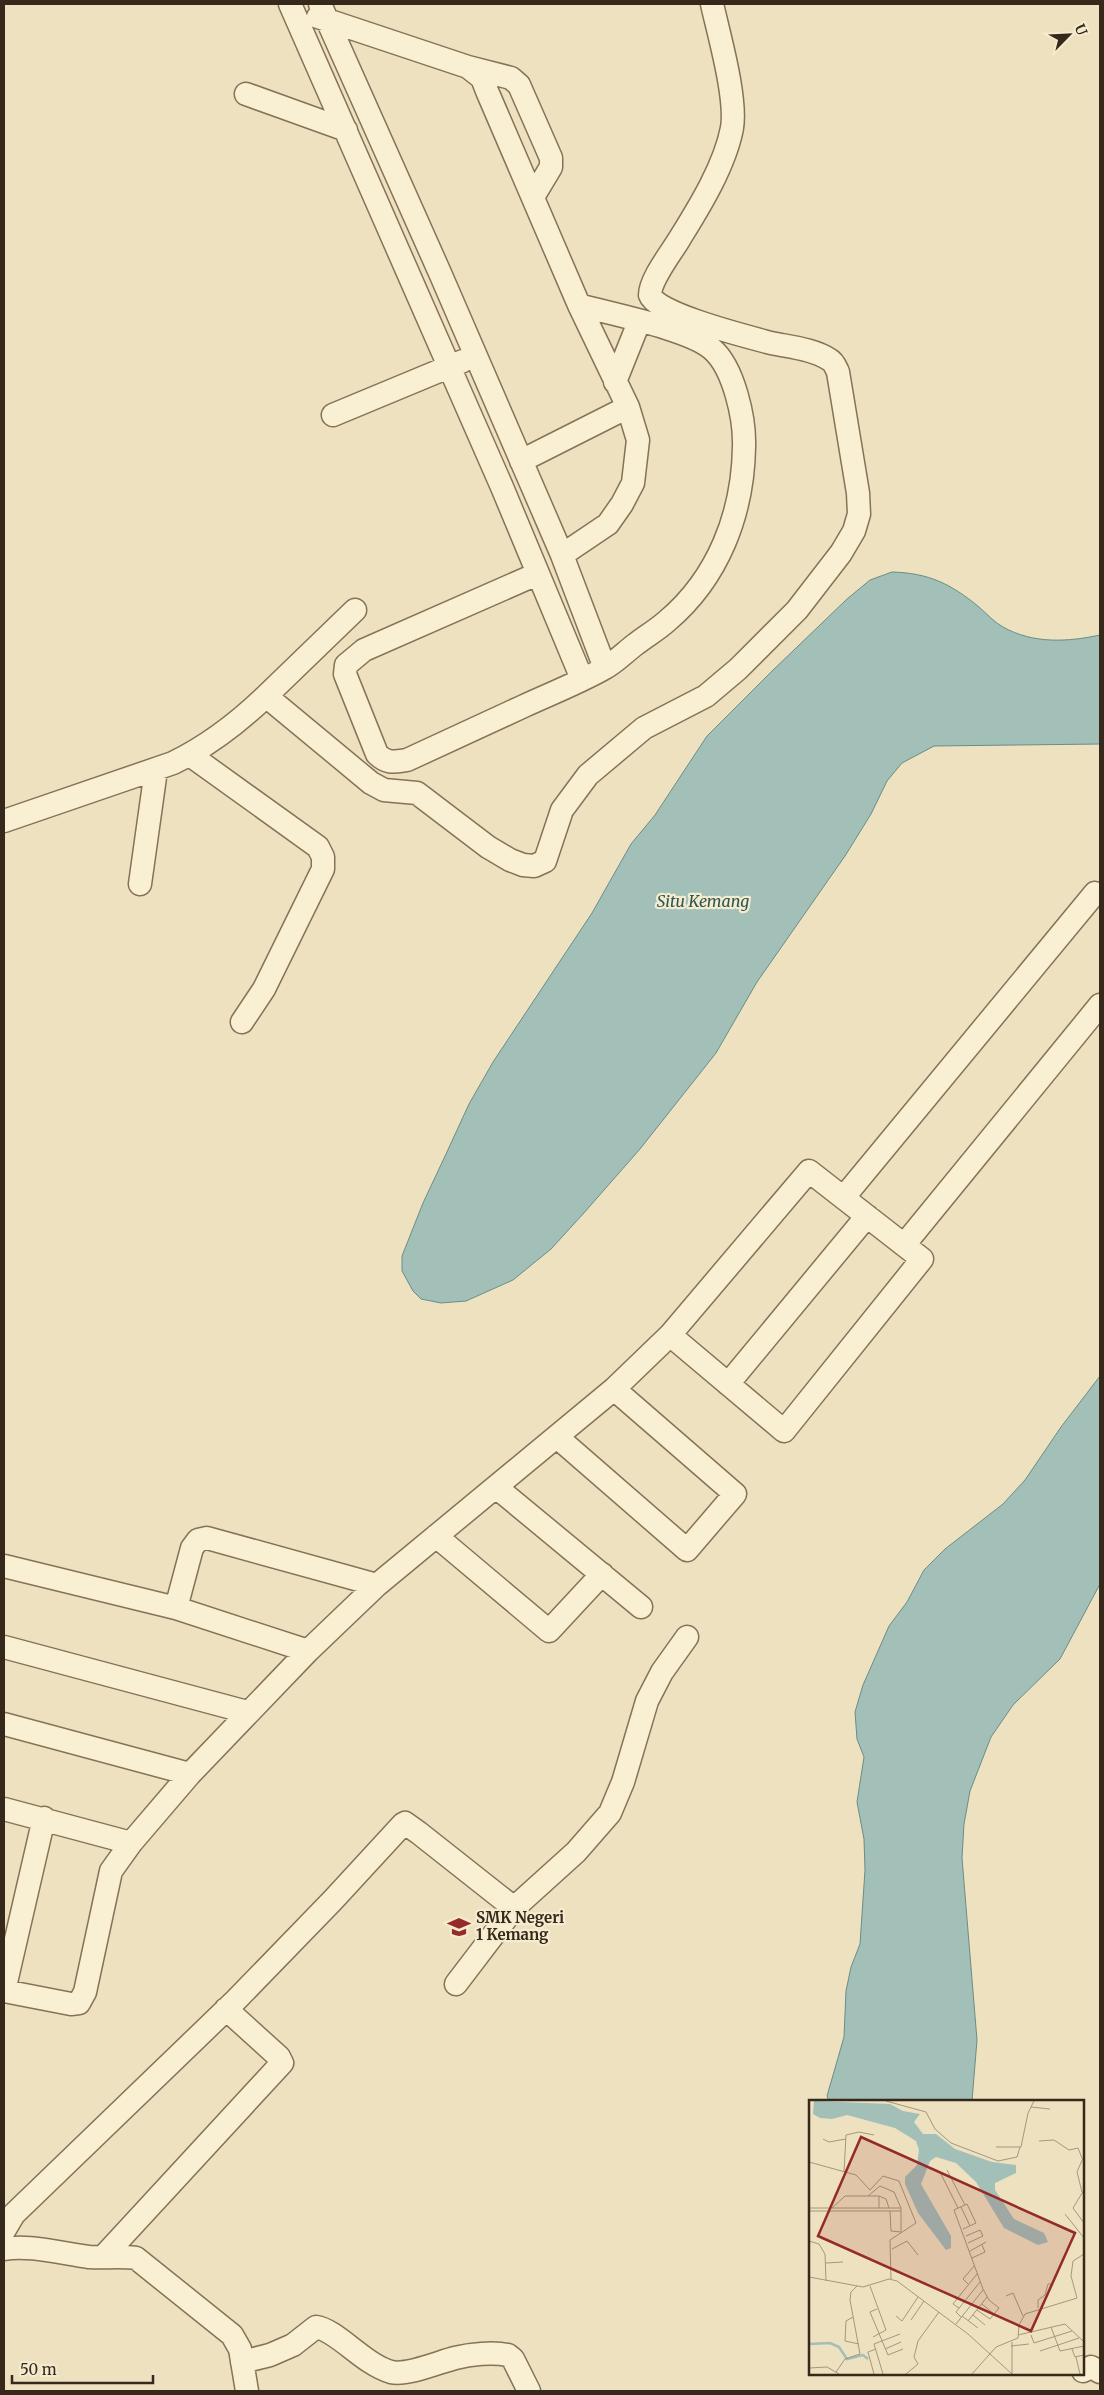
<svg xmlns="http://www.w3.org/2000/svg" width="1104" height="2395" font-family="Merriweather,serif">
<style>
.water{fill:#a2bfb8;stroke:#6a8d86}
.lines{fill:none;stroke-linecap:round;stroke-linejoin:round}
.minor-casing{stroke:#867257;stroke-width:25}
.minor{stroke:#f9efd2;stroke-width:22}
.labels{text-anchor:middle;stroke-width:4.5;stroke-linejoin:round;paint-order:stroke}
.poi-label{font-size:15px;font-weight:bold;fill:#36291c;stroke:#f5ebcf;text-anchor:start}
.water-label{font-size:16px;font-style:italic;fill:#2b5654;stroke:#f5ebcf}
.inset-river{fill:none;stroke:#a2bfb8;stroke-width:2.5}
.inset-road{fill:none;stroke:#a4977e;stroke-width:1}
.view{fill:#952b28;fill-opacity:0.15;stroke:#952b28;stroke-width:2.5}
.inset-edge{fill:none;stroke:#36291c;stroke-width:2.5}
</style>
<rect width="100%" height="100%" fill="#eee1bf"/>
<path class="water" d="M892 572C929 573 951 584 979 607 987 614 994 622 1003 627 1033 644 1068 642 1100 635V744L934 746 902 763 887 781 871 814 845 856 757 982 716 1053 640 1149 583 1214 551 1249 513 1280 466 1301 441 1303 421 1299 413 1291 402 1271V1256L423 1203 446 1154 469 1104 493 1062 592 913 631 844 655 815 707 736 770 673 847 599 870 580Z
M1100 1376V1584L1060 1659 1013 1705 991 1737 970 1791 964 1824 962 1858 977 2040 972 2101H829L827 2096 844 2037 846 1991 851 1967 860 1944 865 1870 864 1839 857 1802 864 1757 857 1739 855 1712 863 1685 889 1626 907 1602 924 1570 945 1549 1003 1504 1025 1480 1061 1427Z"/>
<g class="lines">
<defs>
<path id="minor" d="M290 4 502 487 582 679
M320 4 440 273 562 555 605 668
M318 17 468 67 482 78 487 91 579 305 628 407 521 461
M468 67 511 78 519 85 551 158V167L533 197
M246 94 346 130
M615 382 639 322
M333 415 463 361
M562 555 608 524 622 504 633 483 638 440 628 407
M537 574 364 650 346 665 345 674 377 754C387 764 394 762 407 760 446 742 485 724 524 706 550 694 578 683 603 669 615 663 625 652 636 644 646 636 657 630 667 621 718 578 743 514 744 447 745 419 734 368 712 349 689 329 611 314 579 305
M266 696 355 610
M190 755 318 847 323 857V869L264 989 242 1022
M4 821 173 763C206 747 239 722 266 696L371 783 384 790 417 793 488 847 510 860 523 865 534 866 545 861 562 810 588 775 644 728 706 696 738 669 797 610 841 553 854 531 859 514 858 493 838 372C836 368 834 362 830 360 814 349 790 347 771 343 749 337 656 314 650 295 650 279 672 252 680 238 700 206 725 165 732 128 737 98 719 35 712 4
M140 884 156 770
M844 1197 1095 893
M904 1245 1100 1005
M728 1384 867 1216
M557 1437 687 1550 735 1494 614 1389
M496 1487 641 1607
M436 1536 549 1631 602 1574
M4 1566 176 1608 308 1651
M176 1608 192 1548 198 1540 207 1538 377 1585
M4 1647 247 1712
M4 1724 190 1774
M4 1809 131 1843
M456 1984 514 1908 576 1852 610 1813 623 1782 647 1701 662 1672 687 1637
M4 1991 71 2004 79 2003 85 1992 111 1871 131 1843 190 1774 308 1651 377 1585 614 1389 670 1335 809 1171 922 1259 784 1431 670 1335
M4 1991 44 1818
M4 2231 14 2214 236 2000 333 1900 403 1824 405 1823 419 1833 514 1908
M4 2249C28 2244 64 2254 89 2257 105 2258 120 2256 136 2258L232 2335 240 2349 247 2391
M104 2256 282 2063 279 2057 226 2009
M242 2362 270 2355 293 2345 316 2327C337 2330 363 2364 391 2372 407 2376 439 2362 455 2358 470 2354 493 2352 508 2355L513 2359 529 2391
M1083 2371 1091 2367 1100 2372"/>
</defs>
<use href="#minor" class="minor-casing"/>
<use href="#minor" class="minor"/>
</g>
<defs>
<symbol id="school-bare" viewBox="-9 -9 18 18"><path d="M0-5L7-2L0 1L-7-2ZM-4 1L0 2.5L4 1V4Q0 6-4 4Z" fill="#952b28" stroke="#f5ebcf" stroke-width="2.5" paint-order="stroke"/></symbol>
</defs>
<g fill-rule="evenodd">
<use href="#school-bare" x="443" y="1911" width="32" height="32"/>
</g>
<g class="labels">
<g class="poi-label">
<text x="476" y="1923">SMK Negeri<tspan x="476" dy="17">1 Kemang</tspan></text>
</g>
<g class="water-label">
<text x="703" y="907">Situ Kemang</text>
</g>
</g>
<g transform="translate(809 2100)">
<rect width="275" height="275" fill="#eee1bf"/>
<path d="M5 1 81 4 94 11 111 14 105 22 114 34H127L146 49 183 62 207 65V73L186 83V90L205 119 235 133 239 142 229 145 195 128 167 82 147 63 127 57 121 61 112 84 142 136V148L137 150 109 113 96 84V77L108 65 110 50 107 41 86 28 38 15 23 19 11 18 4 14Z" fill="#a2bfb8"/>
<path class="inset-river" d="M0 244 21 243 30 247 38 259 54 255 59 259"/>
<path class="inset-road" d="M77 1 117 12 126 29 142 43 189 61 208 57 211 47M222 7 241 9M14 39 20 42 37 39M230 41 245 40 260 50 269 48 273 58M187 47H212L219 13 225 1M0 62 47 75 61 90 74 76 90 81 107 123 81 140 82 179M138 70 156 105M35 72 37 35 50 32 65 35M132 74 149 108M275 90 264 108 275 123M273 92 268 72 274 58M59 96 71 86 85 92 92 108V132L82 131 81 111M70 96 77 99 80 108M152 107 161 126M0 108H92M23 108 36 96H70V108M0 111H92M256 114 275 138M154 129 167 123 158 104 145 110 174 189 180 200 190 208 181 219 168 210M157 136 171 130 174 136 159 143M0 141 10 144 16 154 17 181M83 149 98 141 109 155M161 151 177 142M163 158 176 152 173 145M17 163 34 162M0 177 54 187 80 179 88 181 159 234 203 274M159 184 154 179 165 166M61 186 77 230 64 237M197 196 204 193 214 216M173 204 186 215M150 208 144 204 168 174M229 208V200L236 195 239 184H244M68 209 61 212 79 255 94 249M164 215 176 225M87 216 93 221 109 197M153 216 169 228M44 217 37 221 36 241 50 244M152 217 147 212 171 182M102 220 115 201M159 221 178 197M147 224 174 190M242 227 251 251 275 246M209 235 256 224 275 242M222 235 225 243 263 231M202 246 220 244M76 249 92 242M263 249 266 257 275 255M231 251 270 238M267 257 271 274M0 268 18 267 30 274M27 272 36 259 51 254 41 200 42 192 48 186M65 274 59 252 67 249M74 274 65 244 91 234M97 274 109 264 105 257 109 241 130 212M163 274 187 247 209 238 210 225 216 214 268 198 262 176 264 161 275 154M203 274V242"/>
<path class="view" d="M52 37 266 133 222 231 9 136Z"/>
<rect width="275" height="275" class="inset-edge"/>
</g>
<rect width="1104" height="2395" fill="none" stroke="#36291c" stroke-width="10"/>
<g transform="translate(1069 35) rotate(66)" stroke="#f5ebcf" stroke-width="4" paint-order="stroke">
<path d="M0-4L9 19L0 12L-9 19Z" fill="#36291c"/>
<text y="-8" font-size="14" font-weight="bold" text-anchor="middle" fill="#36291c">U</text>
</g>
<path d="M12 2375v8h141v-8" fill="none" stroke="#36291c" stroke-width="2.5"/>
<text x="20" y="2375" font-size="15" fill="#36291c" stroke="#f5ebcf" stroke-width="4" paint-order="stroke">50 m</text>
</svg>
